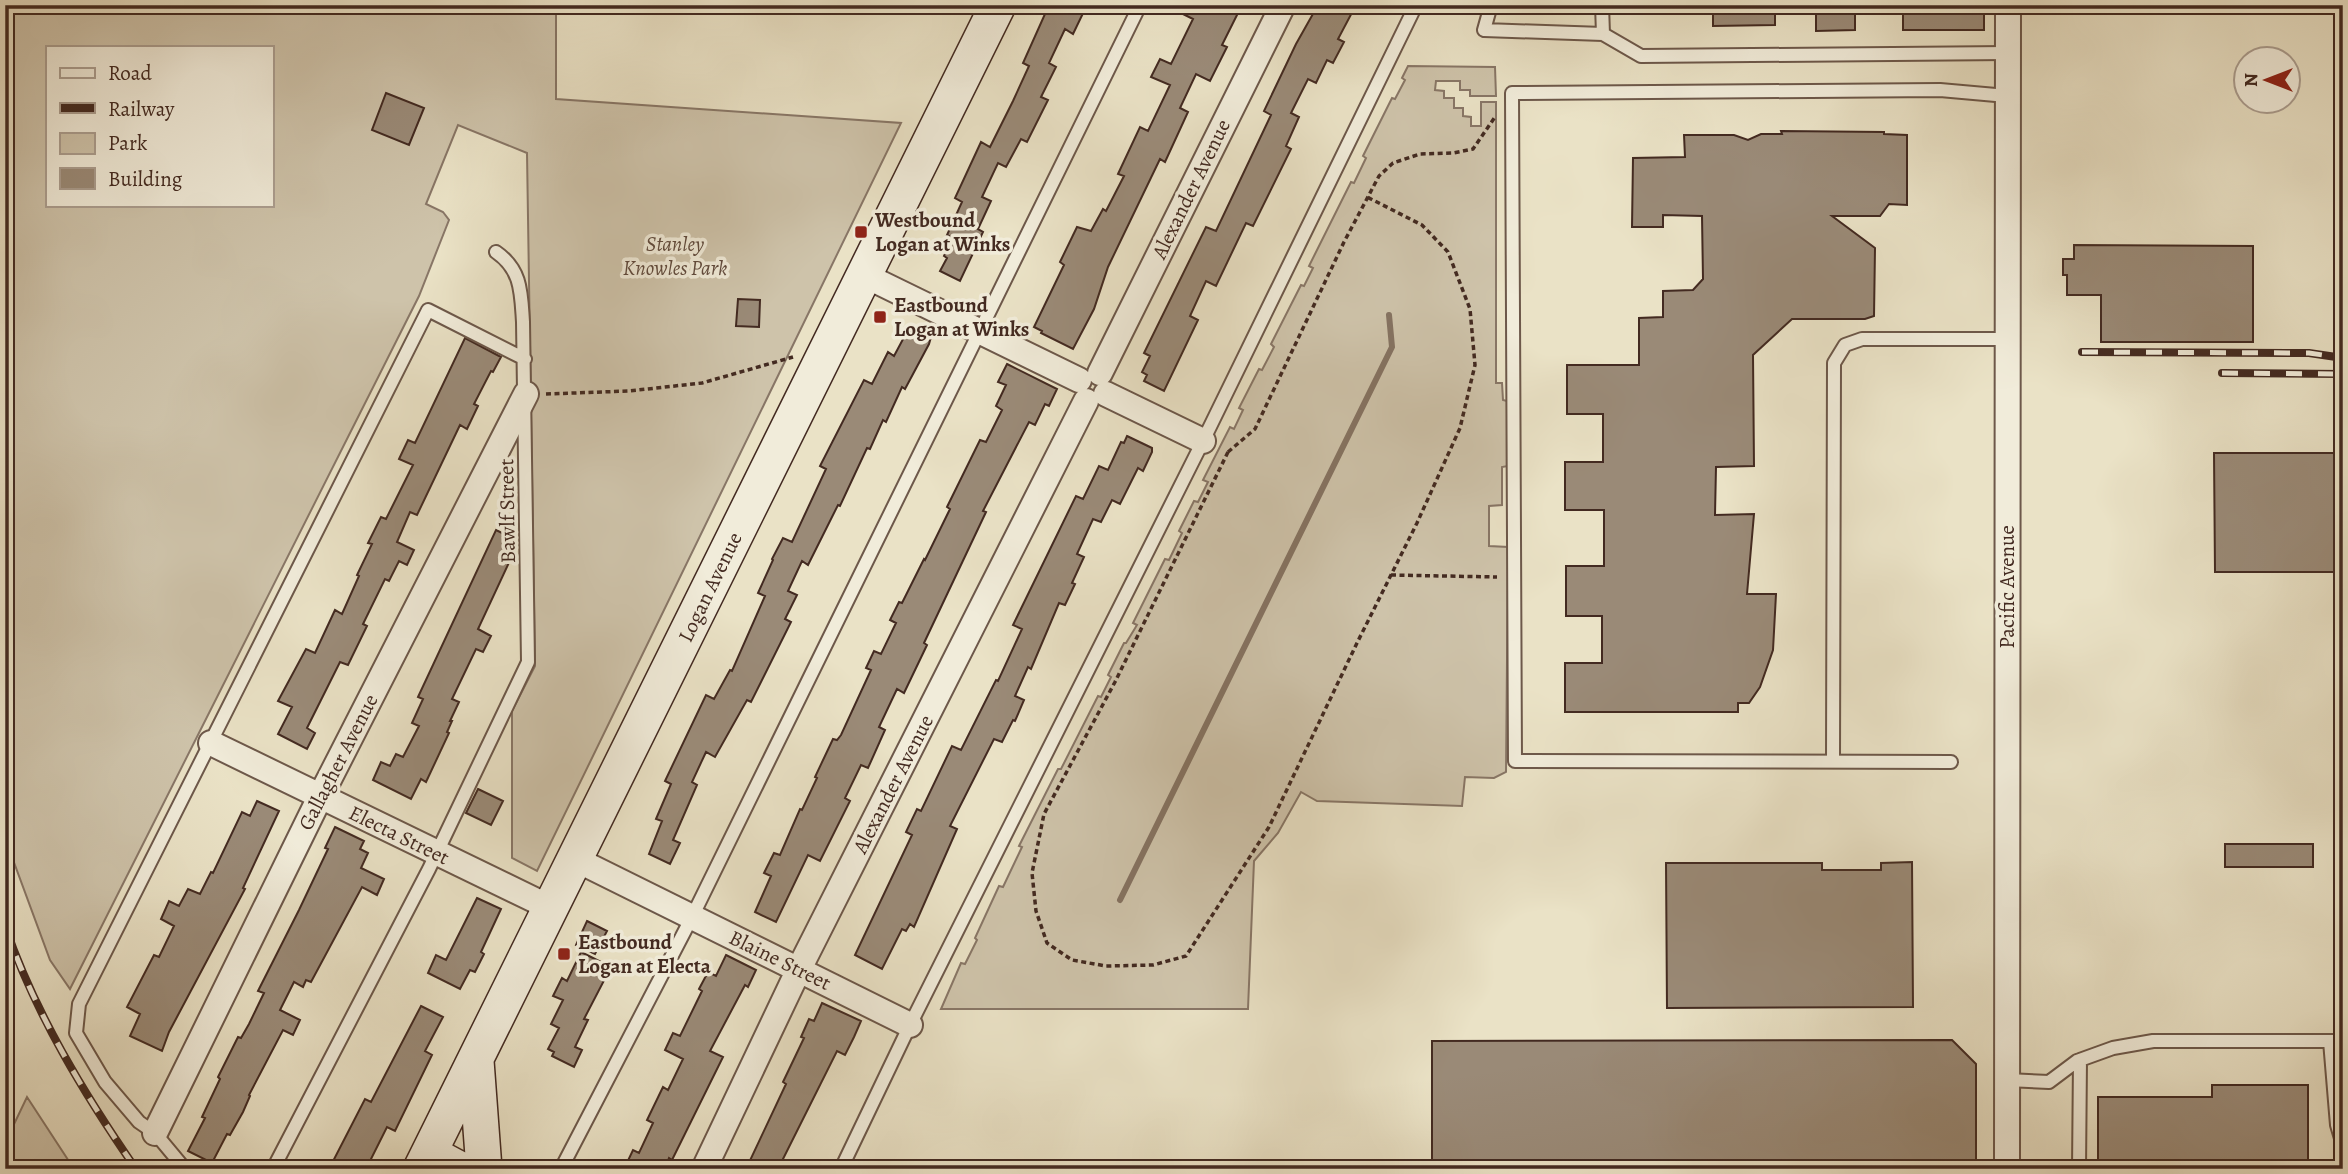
<svg xmlns="http://www.w3.org/2000/svg" width="2348" height="1174" font-family="Alegreya,serif">
<style>
.green{fill:#cec3aa;stroke:#887666;stroke-width:2;fill-rule:evenodd}
.lines{fill:none;stroke-linecap:round;stroke-linejoin:round}
.stream{stroke:#857362;stroke-width:6}
.building{fill:#9a8a77;stroke:#432a21;stroke-width:2}
.service-casing{stroke:#6d584a;stroke-width:16}
.minor-casing{stroke:#6d584a;stroke-width:28}
.secondary-casing{stroke:#432a21;stroke-width:38}
.path{stroke:#432a21;stroke-width:3.5;stroke-dasharray:5 3.5;stroke-linecap:butt}
.service{stroke:#f1ecda;stroke-width:12}
.minor{stroke:#f1ecda;stroke-width:24}
.secondary{stroke:#f1ecda;stroke-width:35}
.rail-casing{stroke:#432a21;stroke-width:8}
.rail{stroke:#f1ecda;stroke-width:5;stroke-dasharray:16;stroke-linecap:butt}
.poi-dot{fill:#8f2418;stroke:#f1ecda;stroke-width:2.5}
.labels{text-anchor:middle;stroke-width:7;stroke-linejoin:round;paint-order:stroke}
.street-label{font-size:21px;fill:#432a21;stroke:#f1ecda}
.poi-label{font-size:21px;font-weight:bold;fill:#432a21;stroke:#f1ecda;text-anchor:start}
.park-label{font-size:21px;font-style:italic;fill:#5f493c;stroke:#f1ecda}
</style>
<rect width="100%" height="100%" fill="#eae2c6"/>
<filter id="stains"><feTurbulence type="fractalNoise" baseFrequency=".00286" numOctaves="4"/><feColorMatrix values="0 0 0 0 .2 0 0 0 0 .09 0 0 0 0 .02 0 0 0 .5 -.17"/></filter>
<radialGradient id="worn" r=".72"><stop offset=".6" stop-color="#630" stop-opacity="0"/><stop offset="1" stop-color="#630" stop-opacity=".3"/></radialGradient>
<path class="green" d="M8 5H556V99L901 123 537 871 512 858V711L535 666 527 153 458 125 426 204 443 212 449 220 419 296 70 989 50 960 5 838V12ZM47 47H271V205H47Z
M1408 66 1495 67 1496 96H1470V90H1460V81H1436L1435 90 1444 91V98H1454V108H1463V116L1471 117V126H1481V102H1496V383H1502L1503 400 1507 401 1508 466 1502 467V505L1489 506V546L1508 547 1506 772 1494 778 1465 777 1462 806 1317 801 1301 792 1278 833 1254 861 1248 1009H941L961 963 965 964 977 940 975 938 999 886 1003 887 1022 847 1019 846 1058 769H1061L1098 696 1101 697 1111 677 1108 675 1124 643H1126L1137 625 1133 623 1165 559 1169 560 1182 533 1179 531 1194 501 1198 502 1208 482 1203 480 1230 427 1234 429 1243 410 1239 408 1259 369 1262 370 1274 347 1271 344 1301 285 1304 286 1313 268 1309 266 1351 182 1354 183 1366 158 1363 156 1392 98 1395 99 1405 80 1402 78Z
M27 1097 74 1169H5V1143Z"/>
<g class="lines">
<path class="stream" d="M1120 900 1392 347 1389 315"/>
</g>
<path class="building" d="M1049 5H1087L1073 34 1065 29 1049 63 1056 67 1041 97 1048 100 1027 142 1021 139 1006 167 998 163 982 197 991 201 978 229 983 232 960 281 940 271 947 258 944 256 953 238 947 235 962 202 955 198 981 142 990 147 1013 101 1029 66 1023 63Z
M1165 5H1242L1222 45 1227 47 1210 81 1196 74 1180 108 1188 112 1165 162 1160 159 1108 267 1094 309 1073 349 1041 333 1042 331 1034 327 1064 265 1060 262 1077 227 1091 231 1103 209 1106 211 1124 176 1118 174 1140 127 1148 131 1170 85 1151 77 1160 59 1171 64 1193 19Z
M1318 5H1356L1338 39 1344 42 1333 63 1327 60 1316 83 1308 79 1291 113 1299 117 1286 146 1291 149 1253 226 1246 223 1216 286 1206 281 1190 316 1198 320 1164 391 1144 381 1147 375 1142 372 1150 356 1144 353 1206 227 1216 231 1271 115 1264 111 1296 44Z
M1713 5H1775V25L1713 26Z
M1816 5H1855V30L1816 31Z
M1903 5H1984V30H1903Z
M386 93 424 108 409 145 372 130Z
M1781 131 1884 132V134L1907 135V205L1889 204 1880 216H1832L1875 248 1874 316 1865 319H1792L1753 355 1754 466 1716 467 1715 515 1754 514 1747 594H1776L1773 650 1760 687 1749 703H1738V712H1565V663H1602V616H1566V566H1604V510H1565V462H1603V414H1567V365H1639V318L1663 317V291L1693 290 1703 279 1702 216 1663 215V227H1632L1633 158 1685 157 1684 135H1734L1748 140 1761 134H1782Z
M2074 245 2253 246V342H2101V295H2067V275H2063V259H2074Z
M738 299 760 300 759 327 736 326Z
M910 326 931 337 929 344 905 389 902 387 886 422 883 420 870 449 867 448 840 506 838 505 808 565 802 561 788 591 797 595 785 619 791 622 751 702 747 700 715 757 706 752 692 782 697 785 673 840 680 843 670 864 649 854 662 821 656 819 671 784 665 781 706 695 714 699 730 670 732 671 765 596 758 593 773 560 772 559 783 538 792 542 826 469 820 466 864 380 872 384 888 352 894 356Z
M465 338 501 357 493 372 491 371 474 404 478 406 467 429 460 425 417 515 410 512 397 542 414 550 407 565 399 561 389 581 385 579 363 624 367 626 348 665 340 662 307 728 315 733 307 749 278 734 292 707 278 701 306 649 315 653 335 610 342 614 359 576 357 575 372 544 368 543 381 517 386 519 413 465 399 459 408 440 415 443Z
M1007 364 1057 389 1049 406 1045 404 1035 425 1029 422 983 511 986 512 924 643 927 645 904 693 897 689 879 727 885 730 868 768 861 765 845 798 850 801 820 861 808 855 776 922 755 912 771 876 764 873 774 853 780 855 800 809 802 810 817 778 815 777 833 739 837 740 841 735 871 670 866 668 874 651 881 654 896 623 890 620 899 602 902 603 924 559 925 560 950 509 947 507 980 440 986 442 1002 410 996 406 1006 385 998 382Z
M1127 436 1152 448V452L1143 471 1138 468 1120 504 1112 500 1101 522 1093 519 1077 554 1084 557 1072 583 1075 584 1065 605 1059 603 1031 669 1028 667 1015 696 1024 700 1015 721 1013 720 1002 742 994 739 950 826 957 829 914 927 910 924 906 931 902 929 882 969 855 955 912 835 906 832 917 809 921 811 952 746 961 750 996 680 998 681 1022 629 1013 625 1076 496 1083 499 1099 466 1108 470 1121 442 1124 443Z
M2214 453H2343V572H2215Z
M496 530 514 539 508 553 512 556 478 629 491 636 483 652 476 649 452 699 459 702 450 721H452L447 732 449 733 426 782 421 779 411 799 373 780 381 762 390 766 396 754 403 757 419 726 412 723 423 699 418 697Z
M478 789 503 801 491 825 466 813Z
M257 801 279 811 243 888 245 889 169 1032 162 1051 130 1036 140 1014 127 1007 154 955 159 957 174 926 161 919 169 901 179 906 188 889 200 894 211 872 213 873 242 812 250 816Z
M335 827 364 841 360 849 368 853 361 868 384 879 377 895 362 887 311 982 306 980 303 987 294 982 280 1010 300 1020 293 1035 283 1030 249 1095 250 1096 243 1112 230 1135 227 1134 212 1163 188 1151 205 1118 202 1117 220 1079 218 1077 238 1037 241 1038 249 1024 264 993 258 991 299 910 328 849 325 848Z
M2225 844H2313V867H2225Z
M1912 862 1913 1007 1667 1008 1666 863H1822V870H1881V863Z
M477 898 501 909 481 952 484 954 475 972 470 970 460 989 428 973 436 955 446 960Z
M587 921 607 931 595 954 576 945Z
M581 952 611 967 584 1019 588 1020 575 1047 582 1050 574 1067 552 1056 554 1052 548 1049 559 1028 551 1024 563 1000 553 996 562 978 567 981Z
M726 955 756 970 748 987 745 985 710 1051 723 1057 672 1160 669 1158 666 1166 671 1169H624L633 1150 639 1153 653 1123 647 1120 663 1087 668 1090 683 1059 665 1050 673 1033 680 1036 702 991 699 989 708 972 716 976Z
M822 1003 861 1021 854 1037 845 1055 837 1051 778 1169H746L786 1084 783 1082 804 1038 801 1037 809 1019 814 1021Z
M421 1006 443 1017 425 1051 432 1055 395 1131 387 1127 366 1169H329L365 1099 371 1102Z
M1952 1040 1976 1064V1169H1432V1041Z
M2212 1085H2308V1169H2098V1097H2212Z"/>
<g class="lines">
<defs>
<path id="service" d="M1491 5 1484 30 1603 34 1641 56 2008 53
M1602 5 1603 34
M1833 761 1834 363 1845 345 1862 339H2007
M1951 762 1515 761 1512 93 1940 90 2007 96
M2330 1041 2337 1125 2343 1145
M2007 1080 2049 1082 2077 1061 2113 1048 2153 1041H2343
M185 1169 155 1133 139 1122 105 1082 76 1033 79 1004 428 310 525 359
M273 1169 429 869 528 662 523 322C521 293 522 270 496 252
M561 1169 692 917 1140 5
M841 1169 910 1025 1203 441 1416 5
M2079 1169 2080 1060"/>
<path id="minor" d="M864 275 1079 380
M1100 373 1283 5
M1106 394 1203 441
M211 743 551 908
M575 859 910 1025
M155 1133 320 797 526 394
M704 1169 799 969 1086 401
M2007 1169 2008 5"/>
<path id="secondary" d="M476 1061 484 1169
M429 1153 459 1169
M421 1169 998 5"/>
</defs>
<use href="#service" class="service-casing"/>
<use href="#minor" class="minor-casing"/>
<use href="#secondary" class="secondary-casing"/>
<path class="path" d="M546 394 629 391 702 383 793 357
M1228 452 1115 682 1044 814 1032 873 1036 911 1047 943 1072 960 1106 966 1153 965 1186 956 1269 827 1357 643 1417 523 1460 428 1475 365 1470 309 1448 252 1422 225 1367 197
M1228 452 1255 429 1344 242 1379 176 1393 163 1420 154 1453 153 1473 149 1495 117
M1391 575 1497 577"/>
<use href="#service" class="service"/>
<use href="#minor" class="minor"/>
<use href="#secondary" class="secondary"/>
<defs>
<path id="rail" d="M2082 352 2309 353 2343 358
M2222 373 2343 374
M5 926C35 1013 84 1094 136 1169"/>
</defs>
<use href="#rail" class="rail-casing"/>
<use href="#rail" class="rail"/>
</g>
<g class="poi-dot">
<rect x="854" y="225" width="14" height="14" rx="3.5"/>
<rect x="873" y="310" width="14" height="14" rx="3.5"/>
<rect x="557" y="947" width="14" height="14" rx="3.5"/>
</g>
<g class="labels">
<g class="street-label">
<text transform="translate(1191 189) rotate(-64)" y="7">Alexander Avenue</text>
<text transform="translate(507 511) rotate(-91)" y="7">Bawlf Street</text>
<text transform="translate(710 587) rotate(-64)" y="7">Logan Avenue</text>
<text transform="translate(2007 587) rotate(-90)" y="7">Pacific Avenue</text>
<text transform="translate(338 762) rotate(-63)" y="7">Gallagher Avenue</text>
<text transform="translate(893 784) rotate(-63)" y="7">Alexander Avenue</text>
<text transform="translate(399 835) rotate(26)" y="7">Electa Street</text>
<text transform="translate(780 960) rotate(26)" y="7">Blaine Street</text>
</g>
<g class="poi-label">
<text x="875" y="227">Westbound<tspan x="875" dy="24">Logan at Winks</tspan></text>
<text x="894" y="312">Eastbound<tspan x="894" dy="24">Logan at Winks</tspan></text>
<text x="578" y="949">Eastbound<tspan x="578" dy="24">Logan at Electa</tspan></text>
</g>
<g class="park-label">
<text x="675" y="251">Stanley<tspan x="675" dy="24">Knowles Park</tspan></text>
</g>
</g>
<rect width="2348" height="1174" fill="none" stroke="#eae2c6" stroke-width="28"/>
<rect x="7" y="7" width="2334" height="1160" fill="none" stroke="#432a21" stroke-width="3.5"/>
<rect x="14" y="14" width="2320" height="1146" fill="none" stroke="#432a21" stroke-width="2"/>
<rect x="46" y="46" width="228" height="161" fill="#f1ecda" stroke="#ab9e90" stroke-width="2"/>
<rect x="60" y="68" width="35" height="10" fill="#f1ecda" stroke="#ab9e90" stroke-width="2"/>
<text x="108" y="80" font-size="21" fill="#432a21">Road</text>
<rect x="60" y="103" width="35" height="10" fill="#432a21" stroke="#ab9e90" stroke-width="2"/>
<text x="108" y="116" font-size="21" fill="#432a21">Railway</text>
<rect x="60" y="133" width="35" height="21" fill="#cec3aa" stroke="#ab9e90" stroke-width="2"/>
<text x="108" y="150" font-size="21" fill="#432a21">Park</text>
<rect x="60" y="168" width="35" height="21" fill="#9a8a77" stroke="#ab9e90" stroke-width="2"/>
<text x="108" y="186" font-size="21" fill="#432a21">Building</text>
<g transform="translate(2267 80) rotate(270)"><circle r="33" fill="#f1ecda" stroke="#ab9e90" stroke-width="2"/>
<path d="M0-5L12 26L0 18L-12 26Z" fill="#8f2418"/>
<text y="-10" font-size="19" font-weight="bold" text-anchor="middle" fill="#432a21">N</text>
</g>
<rect width="100%" height="100%" filter="url(#stains)"/>
<rect width="100%" height="100%" fill="url(#worn)"/>
</svg>
